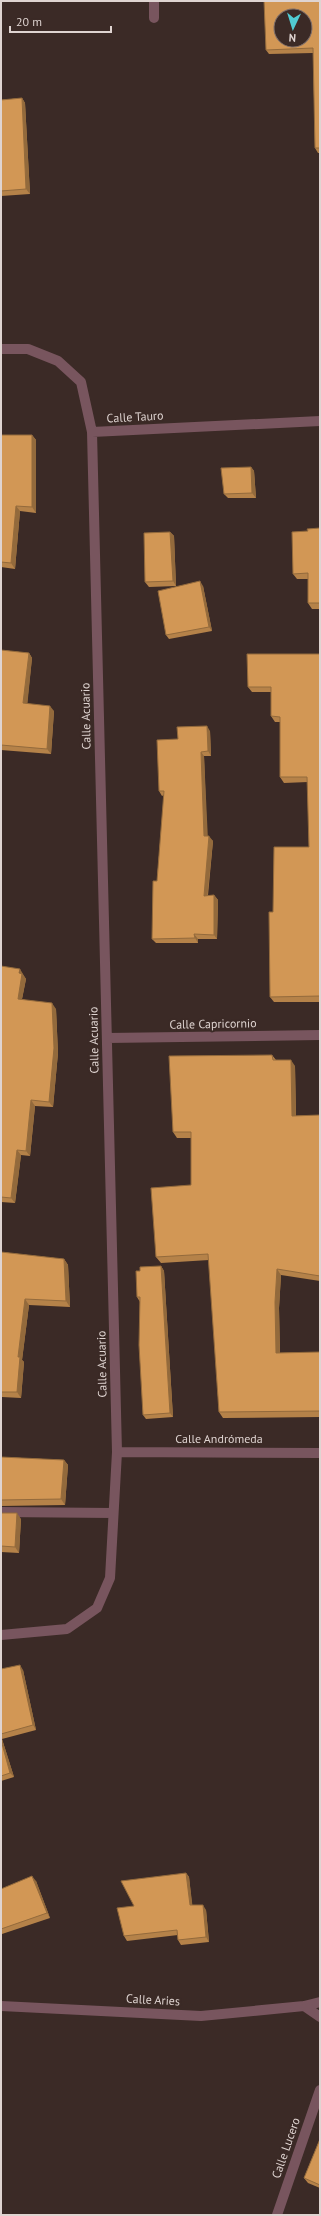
<svg xmlns="http://www.w3.org/2000/svg" width="321" height="2216" font-family="'PT Sans',sans-serif">
<style>
.lines{fill:none;stroke-linecap:round;stroke-linejoin:round}
.minor{stroke:#78555e;stroke-width:10}
.wall{fill:#b58249}
.shaded-wall{fill:#936a3c}
.building{fill:#d29755;stroke:#936a3c;fill-rule:evenodd}
.labels{text-anchor:middle;stroke-width:4;stroke-linejoin:round;paint-order:stroke}
.street-label{font-size:12px;fill:#dfd4d1;stroke:#3b2a26}
</style>
<rect width="100%" height="100%" fill="#3b2a26"/>
<g class="lines">
<path class="minor" d="M154 18V1
M1 349H28L58 361 81 382 92 432 117 1452 110 1578 97 1608 67 1629 1 1635
M92 432 320 421
M107 1038 320 1035
M117 1452 320 1453
M1 1512 113 1513
M1 2006 201 2016 304 2006 320 2002
M304 2006 320 2017
M277 2215 320 2090"/>
</g>
<path class="wall" d="M320 1V153H318L315 148 313 53 269 54 266 50Z
M22 98 25 103 30 194 1 196V100Z
M1 435H32L36 440V513L20 511 15 569 1 567Z
M251 467 254 471 256 498H228L224 494Z
M320 528V609H312L308 603V579H297L293 574 308 531Z
M170 532 174 536 176 586 149 587 145 582Z
M203 586 212 631 169 639 166 635Z
M1 650 29 653 32 658 27 704 54 711 51 754 1 750Z
M320 654V1002H274L270 997 273 912 309 847 308 782 284 783 280 777V722H275L271 716V692H252L248 687Z
M210 731 211 756H204L207 836 213 841 208 895H214L218 900 217 939H198V943H156L152 939 164 795 162 796 159 791 178 739Z
M1 966 23 974V975L26 979 22 999 56 1009 58 1053 53 1107 35 1106 30 1156 21 1155 15 1203 1 1202Z
M272 1055 276 1060 295 1066 296 1116 320 1115V1281L281 1275 279 1308 280 1353 320 1352V1417L223 1418 219 1412 209 1260 161 1263 156 1257 191 1185V1138H177L173 1132Z
M1 1252 64 1259 68 1265 70 1307 29 1305 22 1360 24 1362 21 1398 2 1397 1 1411Z
M161 1266 164 1271 173 1417 146 1419 143 1415 140 1302 137 1297 140 1271Z
M1 1457 64 1460 68 1465 65 1505 1 1506Z
M1 1513 21 1519 19 1553 1 1552Z
M1 1669 23 1670 36 1730 2 1739 14 1777 1 1781Z
M186 1873 189 1877 192 1905 206 1910 209 1942 181 1945 178 1940V1935L127 1941 124 1936 134 1906Z
M36 1881 50 1918 2 1934V1937L1 1938V1889Z
M320 2139V2188L308 2183 304 2178Z"/>
<path class="shaded-wall" d="M22 98 25 103 30 194 26 189Z
M32 435 36 440V513L32 507Z
M251 467 254 471 256 498 252 493Z
M16 506 20 511 15 569 11 563Z
M170 532 174 536 176 586 173 581Z
M200 581 203 586 212 631 209 627Z
M29 653 32 658 27 708 23 703Z
M50 706 54 711 51 754 47 749Z
M207 726 210 731 211 756 208 751Z
M201 752 204 756 208 840 204 836Z
M209 836 213 841 207 900 204 896Z
M214 895 218 900 217 939 214 935Z
M194 934 198 939V943L195 938Z
M20 969 26 979 21 1004 18 999Z
M52 1003 56 1009 58 1053 53 1107 49 1102Z
M291 1060 295 1066 296 1122 292 1116Z
M31 1100 35 1106 30 1156 26 1151Z
M17 1150 21 1155 15 1203 11 1198Z
M64 1259 68 1265 70 1307 66 1301Z
M161 1266 164 1271 173 1417 170 1413Z
M277 1269 281 1275 279 1308 280 1359 276 1353 275 1302Z
M25 1299 29 1305 22 1360 24 1362 21 1398 17 1392 18 1357Z
M1 1396 2 1397 1 1411Z
M64 1460 68 1465 65 1505 61 1499Z
M17 1513 21 1519 19 1553 15 1547Z
M20 1665 23 1670 36 1730 33 1725Z
M1 1737 2 1739 14 1777 10 1773 1 1740Z
M186 1873 189 1877 193 1910 190 1905Z
M32 1876 36 1881 50 1918 47 1913Z
M203 1905 206 1910 209 1942 206 1937Z"/>
<path class="building" d="M264 1H320V148H315L313 48 266 50ZM281 16H305V40H281Z
M22 98 26 189 1 191V100Z
M1 435H32V507L16 506 11 563 1 562Z
M251 467 252 493 224 494 221 468Z
M320 528V603H308V573L293 574 292 532 308 531 307 529Z
M170 532 173 581 145 582 144 533Z
M200 581 209 627 166 635 158 591Z
M1 650 29 653 23 703 50 706 47 749 1 745Z
M247 654H320V996L270 997 269 912H273L274 847H309L307 777H280V717L271 716V687H248Z
M207 726 208 751 201 752 204 836H209L204 896 214 895V935L194 934 195 938 152 939 153 881H157L164 791H159L157 740 178 739 177 727Z
M1 966 20 969 19 973 22 974 18 999 52 1003 54 1048 49 1102 31 1100 26 1151 17 1150 11 1198 1 1197Z
M272 1055 273 1060H291L292 1116 320 1115V1276L277 1269 275 1302 276 1353 320 1352V1411L219 1412 208 1254 156 1257 151 1188 191 1185V1132H173L169 1056Z
M1 1252 64 1259 66 1301 25 1299 18 1357H20L17 1392H1Z
M161 1266 170 1413 143 1415 139 1345 140 1297H137L136 1271H140V1267Z
M1 1457 64 1460 61 1499 1 1500Z
M1 1513H17L15 1547 1 1546Z
M20 1665 33 1725 1 1734V1669Z
M1 1740 10 1773 1 1776Z
M186 1873 190 1905H203L206 1937 178 1940 177 1930 124 1936 117 1908 134 1906 121 1881Z
M32 1876 47 1913 1 1929V1889Z
M320 2139V2185L304 2178Z"/>
<g class="labels">
<g class="street-label">
<text transform="translate(135 417) rotate(-3)" y="4">Calle Tauro</text>
<text transform="translate(86 716) rotate(-91)" y="4">Calle Acuario</text>
<text transform="translate(213 1024) rotate(-1)" y="4">Calle Capricornio</text>
<text transform="translate(94 1040) rotate(-91)" y="4">Calle Acuario</text>
<text transform="translate(102 1364) rotate(-91)" y="4">Calle Acuario</text>
<text x="219" y="1443">Calle Andrómeda</text>
<text transform="translate(153 2000) rotate(3)" y="4">Calle Aries</text>
<text transform="translate(286 2148) rotate(-71)" y="4">Calle Lucero</text>
</g>
</g>
<rect width="321" height="2216" fill="none" stroke="#dfd4d1" stroke-width="4"/>
<g transform="translate(293 28) rotate(184)"><circle r="19" fill="#3b2a26" stroke="#7d6e6a"/>
<path d="M0-3L7 15L0 10L-7 15Z" fill="#51ccd3"/>
<text y="-6" font-size="11" font-weight="bold" text-anchor="middle" fill="#dfd4d1">N</text>
</g>
<path d="M10 26v6h101v-6" fill="none" stroke="#dfd4d1" stroke-width="2"/>
<text x="16" y="26" font-size="12" fill="#dfd4d1" stroke="#3b2a26" stroke-width="3" paint-order="stroke">20 m</text>
</svg>
